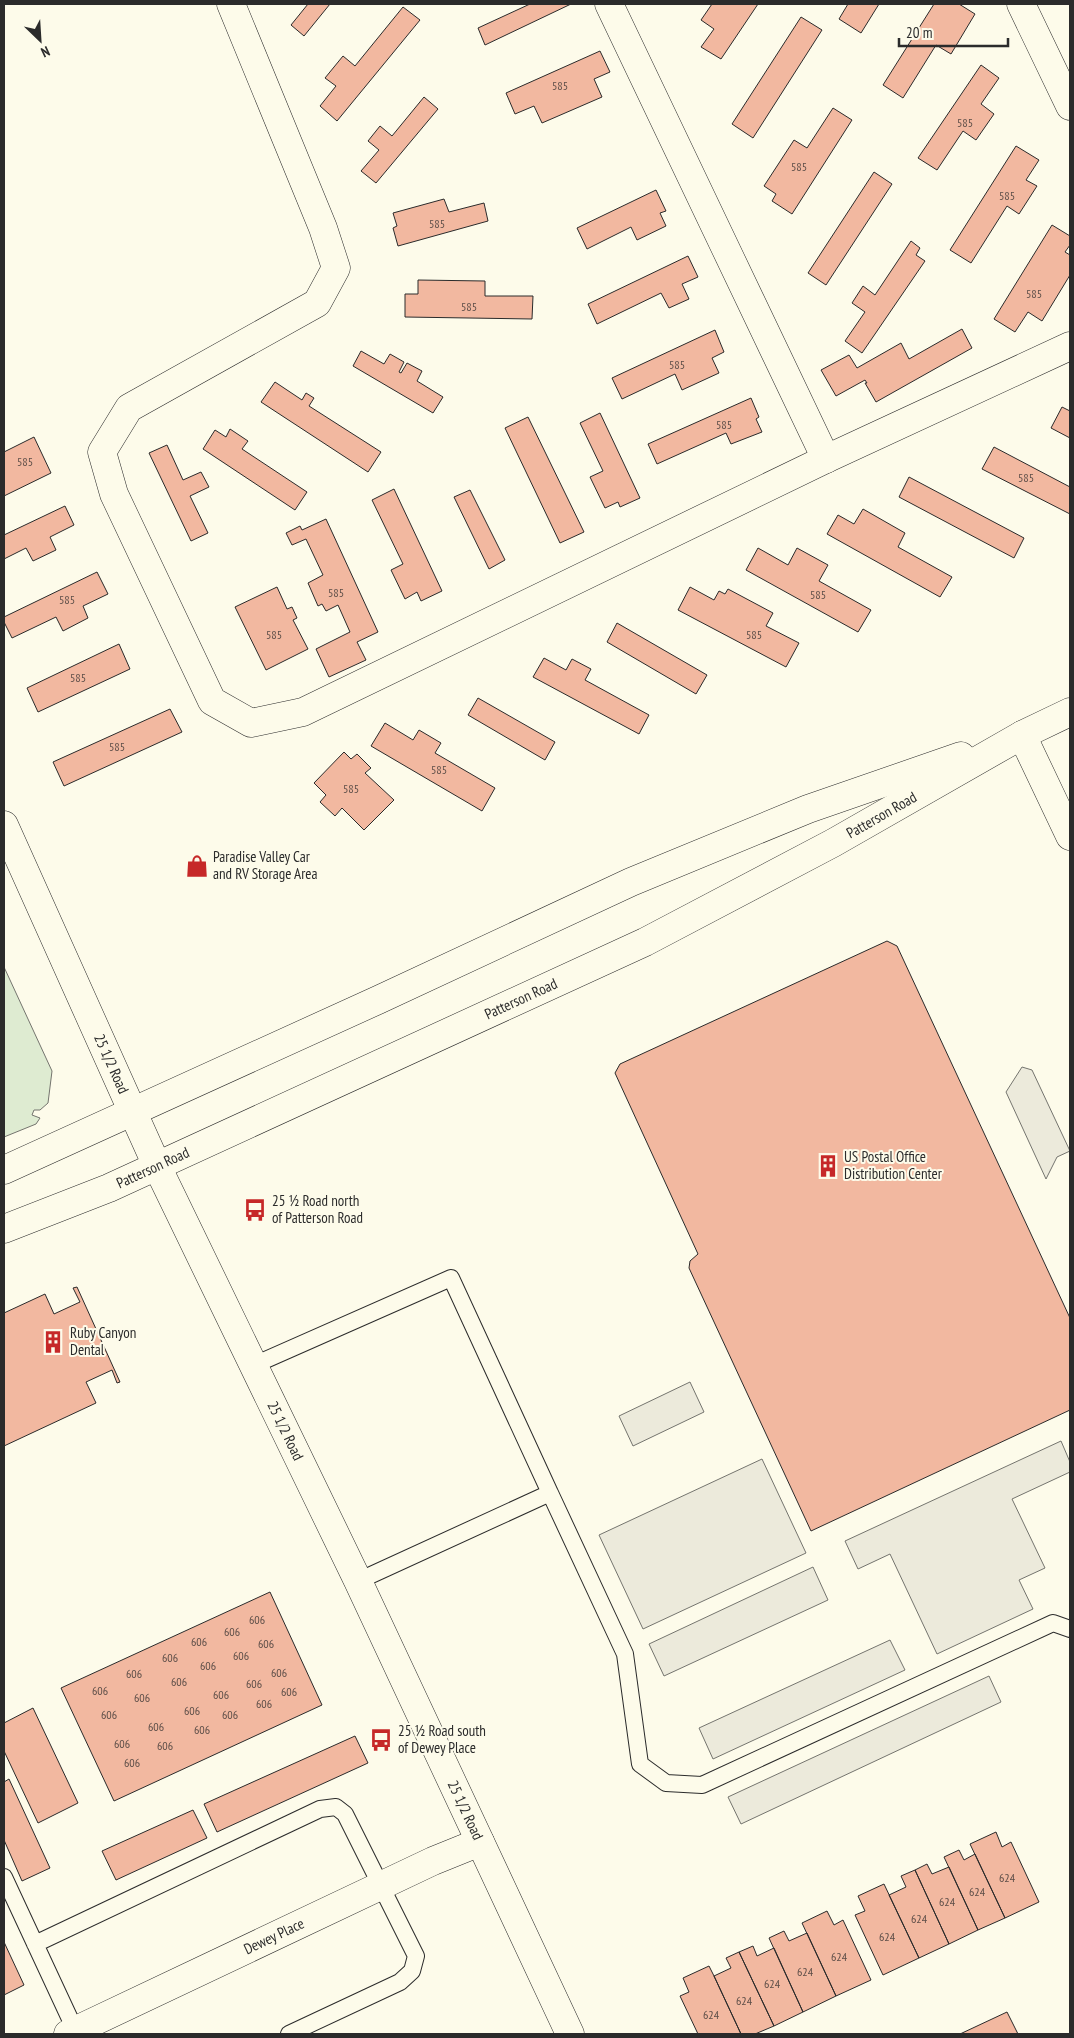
<svg xmlns="http://www.w3.org/2000/svg" width="1074" height="2038" font-family="'PT Sans Narrow',sans-serif">
<style>
.green{fill:#deebd1;stroke:#74746e}
.parking{fill:#eceadb;stroke:#74746e}
.building{fill:#f2b8a0;stroke:#2b2b2b}
.lines{fill:none;stroke-linecap:round;stroke-linejoin:round}
.service-casing{stroke:#2b2b2b;stroke-width:18}
.minor-casing{stroke:#2b2b2b;stroke-width:29}
.tertiary-casing{stroke:#2b2b2b;stroke-width:29}
.primary-casing{stroke:#2b2b2b;stroke-width:29}
.service{stroke:#fdfbea;stroke-width:16}
.minor{stroke:#fdfbea;stroke-width:28}
.tertiary{stroke:#fdfbea;stroke-width:28}
.primary{stroke:#fdfbea;stroke-width:28}
.labels{text-anchor:middle;stroke-width:4;stroke-linejoin:round;paint-order:stroke}
.number-label{font-size:12px;fill:#5d4e48}
.street-label{font-size:15px;fill:#2b2b2b;stroke:#fdfbea}
.poi-label{font-size:15px;fill:#2b2b2b;stroke:#fdfbea;text-anchor:start}
</style>
<rect width="100%" height="100%" fill="#fdfbea"/>
<path class="green" d="M4 967 52 1071 48 1103 40 1110H34L32 1115 40 1118 36 1124 4 1137Z"/>
<path class="parking" d="M1022 1067 1032 1070 1070 1151 1057 1157 1046 1179 1006 1092Z
M690 1382 704 1412 633 1446 619 1416Z
M1061 1441 1070 1462V1472L1012 1499 1045 1568 1019 1580 1033 1609 937 1654 890 1554 858 1569 845 1541Z
M762 1459 806 1553 643 1629 599 1535Z
M813 1567 828 1600 664 1676 649 1644Z
M890 1640 905 1670 713 1759 699 1728Z
M989 1676 1001 1702 741 1824 728 1797Z"/>
<path class="building" d="M308 4H330L304 36 291 25Z
M530 4H571L485 45 478 28Z
M712 4H758L721 59 701 47 714 29 701 20Z
M848 4H879L861 33 839 19Z
M934 4H959L975 14 951 54 936 45 903 98 883 85Z
M403 7 420 20 337 121 320 106 336 86 325 78 343 56 355 66Z
M801 17 822 30 753 138 732 124Z
M600 51 610 72 594 79 602 97 542 123 534 106 515 114 506 93Z
M981 65 999 78 981 104 994 114 976 140 963 131 937 170 918 158Z
M424 97 438 109 376 183 361 171 379 150 368 141 380 126 392 136Z
M833 108 852 120 792 214 772 201 776 194 764 186 794 140 807 148Z
M1016 146 1039 160 1026 180 1037 186 1019 214 1007 206 971 263 950 250Z
M874 172 892 184 826 285 808 273Z
M656 190 666 211 660 213 666 226 637 240 631 227 587 249 577 228Z
M444 199 449 212 484 203 488 221 398 246 393 228 397 226 393 213Z
M1052 225 1070 236V245L1065 252 1070 255V275L1042 321 1028 312 1015 332 994 319Z
M911 241 920 248 916 255 925 261 862 353 845 341 865 312 852 303 863 286 875 295Z
M688 256 698 277 682 284 689 299 669 308 661 293 597 324 588 304Z
M418 280 485 281V296H533L532 319 405 317V294H418Z
M962 329 972 348 876 402 865 383H867L865 380 836 396 821 370 849 355 857 368 901 343 909 359Z
M715 330 724 352 712 358 719 373 682 390 675 374 622 399 612 378Z
M361 351 384 364 390 354 404 362 399 372 401 373 407 363 422 371 417 381 443 397 433 413 353 366Z
M275 382 302 400 306 393 314 398 309 406 381 452 368 472 261 402Z
M751 398 759 417 756 419 762 432 731 444 726 433 657 464 648 444Z
M1062 407 1070 411V438L1051 428Z
M600 413 640 498 620 507 618 502 605 508 590 477 603 471 580 423Z
M528 417 584 532 560 543 505 428Z
M230 429 248 441 242 449 307 492 295 510 203 449 215 430 226 437Z
M34 437 51 473 4 496V452Z
M167 445 183 480 201 472 209 487 190 496 208 533 191 541 149 453Z
M994 447 1070 487V514L982 469Z
M909 477 1024 538 1014 558 899 497Z
M394 489 442 591 421 601 417 592 405 599 391 570 403 564 372 500Z
M470 490 505 560 489 569 454 497Z
M65 506 74 525 50 537 56 550 33 561 26 548 4 559V535Z
M863 509 905 533 898 547 952 577 940 597 827 534 838 515 854 524Z
M326 519 378 632 357 642 366 660 329 677 316 649 350 632 338 605 326 611 322 604 318 606 308 583 323 575 306 539 292 545 286 533 300 526 302 530Z
M758 548 788 565 797 548 828 565 819 581 871 610 858 632 746 570Z
M97 572 108 594 83 606 88 618 63 631 56 617 12 638 4 622V617Z
M277 587 287 609 292 607 297 618 293 620 308 649 266 670 235 607Z
M690 587 714 600 719 591 725 594 728 589 773 613 766 626 799 643 786 667 678 610Z
M617 623 707 675 696 694 607 642Z
M119 644 130 669 38 712 27 688Z
M544 658 566 670 572 659 591 669 585 680 649 715 639 734 533 677Z
M478 698 555 742 545 760 468 715Z
M170 709 182 732 64 786 53 762Z
M385 723 413 740 419 730 441 743 435 753 495 788 482 811 371 746Z
M344 752 351 759 357 754 371 768 365 773 394 800 364 830 342 808 335 816 320 802 326 795 314 783Z
M887 941 897 946 1070 1318V1410L811 1531 689 1268 690 1261 698 1254 615 1073 620 1064Z
M77 1287 120 1382 117 1383 112 1370 86 1382 96 1403 4 1446V1313L45 1294 54 1314 80 1302 73 1288Z
M270 1592 322 1705 114 1801 61 1688Z
M33 1708 78 1803 38 1823 4 1751V1723Z
M355 1736 368 1763 217 1832 204 1804Z
M9 1779 50 1868 22 1881 4 1840V1782Z
M193 1810 207 1838 116 1880 102 1851Z
M996 1832 1002 1847 1011 1842 1039 1902 1005 1918 970 1844Z
M959 1850 964 1860 975 1854 1005 1918 978 1930 944 1857Z
M927 1864 932 1874 949 1867 978 1930 949 1944 915 1870Z
M915 1870 949 1944 919 1958 889 1895 906 1887 901 1876Z
M884 1884 919 1958 883 1975 855 1915 865 1911 858 1896Z
M827 1911 834 1925 843 1920 871 1980 836 1996 802 1923Z
M784 1931 789 1941 807 1933 836 1996 803 2012 769 1938Z
M4 1942 24 1985 4 1995Z
M753 1946 757 1956 774 1948 803 2012 774 2026 739 1952Z
M739 1952 774 2026 755 2034H741L714 1976 731 1968 726 1958Z
M709 1966 714 1976 741 2034H698L680 1996 689 1992 683 1978Z
M1007 2012 1018 2034H960Z"/>
<g class="lines">
<defs>
<path id="service" d="M254 1365 451 1278 550 1493
M358 1581 550 1493 625 1654 640 1764 666 1783 702 1785 1053 1623 1070 1629
M4 1877 77 2034
M35 1944 320 1809 336 1807 345 1814 416 1956 412 1971 400 1982 289 2034"/>
<g id="minor">
<path d="M231 4 323 228 336 268 317 303 129 408 102 452 114 494 212 701 251 723 303 712 826 459 1070 346"/>
<path d="M609 4 826 459"/>
<path d="M1021 4 1070 106"/>
<path d="M1022 735 1070 836"/>
<path id="s1" d="M68 2034 433 1861 480 1842"/>
</g>
<g id="tertiary">
<path id="s2" d="M4 825 157 1166 358 1581 570 2034"/>
</g>
<g id="primary">
<path d="M4 1170 378 1000 631 882 808 809 961 756"/>
<path id="s3" d="M4 1229 109 1188 645 942 833 843 1022 735 1070 712"/>
</g>
</defs>
<use href="#service" class="service-casing"/>
<use href="#minor" class="minor-casing"/>
<use href="#tertiary" class="tertiary-casing"/>
<use href="#primary" class="primary-casing"/>
<use href="#service" class="service"/>
<use href="#minor" class="minor"/>
<use href="#tertiary" class="tertiary"/>
<use href="#primary" class="primary"/>
</g>
<defs>
<symbol id="shop-bare" viewBox="-9 -9 18 18"><path d="M-5-2.5h2.3a2.7 3.5 0 0 1 5.4 0H5L5.5 6h-11ZM-1.5-2.5h3a1.5 2.3 0 0 0-3 0Z" fill="#c62828" stroke="#fdfbea" stroke-width="2.5" paint-order="stroke"/></symbol>
<symbol id="building-bare" viewBox="-9 -9 18 18"><path d="M-4-6H4V6H1V3H-1V6H-4ZM-2.5-4.3h1.7v1.8h-1.7ZM.8-4.3h1.7v1.8H.8ZM-2.5-1h1.7V.8h-1.7ZM.8-1h1.7V.8H.8Z" fill="#c62828" stroke="#fdfbea" stroke-width="2.5" paint-order="stroke"/></symbol>
<symbol id="bus-bare" viewBox="-9 -9 18 18"><path d="M-5-6H5V4H4V6H2V4H-2V6H-4V4H-5ZM-3.5-4V0h7V-4ZM-3.5 1.2v1.5H-2V1.2ZM2 1.2v1.5H3.5V1.2Z" fill="#c62828" stroke="#fdfbea" stroke-width="2.5" paint-order="stroke"/></symbol>
</defs>
<g fill-rule="evenodd">
<use href="#shop-bare" x="181" y="850" width="32" height="32"/>
<use href="#building-bare" x="812" y="1150" width="32" height="32"/>
<use href="#bus-bare" x="239" y="1194" width="32" height="32"/>
<use href="#building-bare" x="37" y="1326" width="32" height="32"/>
<use href="#bus-bare" x="365" y="1724" width="32" height="32"/>
</g>
<g class="labels">
<g class="number-label">
<text x="560" y="90">585</text>
<text x="965" y="127">585</text>
<text x="799" y="171">585</text>
<text x="1007" y="200">585</text>
<text x="437" y="228">585</text>
<text x="1034" y="298">585</text>
<text x="469" y="311">585</text>
<text x="677" y="369">585</text>
<text x="724" y="429">585</text>
<text x="25" y="466">585</text>
<text x="1026" y="482">585</text>
<text x="336" y="597">585</text>
<text x="818" y="599">585</text>
<text x="67" y="604">585</text>
<text x="274" y="639">585</text>
<text x="754" y="639">585</text>
<text x="78" y="682">585</text>
<text x="117" y="751">585</text>
<text x="439" y="774">585</text>
<text x="351" y="793">585</text>
<text x="257" y="1624">606</text>
<text x="232" y="1636">606</text>
<text x="199" y="1646">606</text>
<text x="266" y="1648">606</text>
<text x="241" y="1660">606</text>
<text x="170" y="1662">606</text>
<text x="208" y="1670">606</text>
<text x="279" y="1677">606</text>
<text x="134" y="1678">606</text>
<text x="179" y="1686">606</text>
<text x="254" y="1688">606</text>
<text x="100" y="1695">606</text>
<text x="289" y="1696">606</text>
<text x="221" y="1699">606</text>
<text x="142" y="1702">606</text>
<text x="264" y="1708">606</text>
<text x="192" y="1715">606</text>
<text x="109" y="1719">606</text>
<text x="230" y="1719">606</text>
<text x="156" y="1731">606</text>
<text x="202" y="1734">606</text>
<text x="122" y="1748">606</text>
<text x="165" y="1750">606</text>
<text x="132" y="1767">606</text>
<text x="1007" y="1882">624</text>
<text x="977" y="1896">624</text>
<text x="947" y="1906">624</text>
<text x="919" y="1923">624</text>
<text x="887" y="1941">624</text>
<text x="839" y="1961">624</text>
<text x="805" y="1976">624</text>
<text x="772" y="1988">624</text>
<text x="744" y="2005">624</text>
<text x="711" y="2019">624</text>
</g>
<g class="street-label">
<text dy="5" stroke="none"><textPath href="#s3" startOffset="971">Patterson Road</textPath></text>
<text dy="5" stroke="none"><textPath href="#s3" startOffset="566">Patterson Road</textPath></text>
<text dy="5" stroke="none"><textPath href="#s2" startOffset="262">25 1/2 Road</textPath></text>
<text dy="5" stroke="none"><textPath href="#s3" startOffset="161">Patterson Road</textPath></text>
<text dy="5" stroke="none"><textPath href="#s2" startOffset="668">25 1/2 Road</textPath></text>
<text dy="5" stroke="none"><textPath href="#s2" startOffset="1088">25 1/2 Road</textPath></text>
<text dy="5" stroke="none"><textPath href="#s1" startOffset="228">Dewey Place</textPath></text>
</g>
<g class="poi-label">
<text x="213" y="862">Paradise Valley Car<tspan x="213" dy="17">and RV Storage Area</tspan></text>
<text x="844" y="1162">US Postal Office<tspan x="844" dy="17">Distribution Center</tspan></text>
<text x="272" y="1206">25 ½ Road north<tspan x="272" dy="17">of Patterson Road</tspan></text>
<text x="70" y="1338">Ruby Canyon<tspan x="70" dy="17">Dental</tspan></text>
<text x="398" y="1736">25 ½ Road south<tspan x="398" dy="17">of Dewey Place</tspan></text>
</g>
</g>
<rect width="1074" height="2038" fill="none" stroke="#2b2b2b" stroke-width="10"/>
<g transform="translate(40 40) rotate(155)" stroke="#fdfbea" stroke-width="4" paint-order="stroke">
<path d="M0-4L9 19L0 12L-9 19Z" fill="#2b2b2b"/>
<text y="-8" font-size="14" font-weight="bold" text-anchor="middle" fill="#2b2b2b">N</text>
</g>
<path d="M899 38v8h109v-8" fill="none" stroke="#2b2b2b" stroke-width="2.5"/>
<text x="906" y="38" font-size="15" fill="#2b2b2b" stroke="#fdfbea" stroke-width="4" paint-order="stroke">20 m</text>
</svg>
